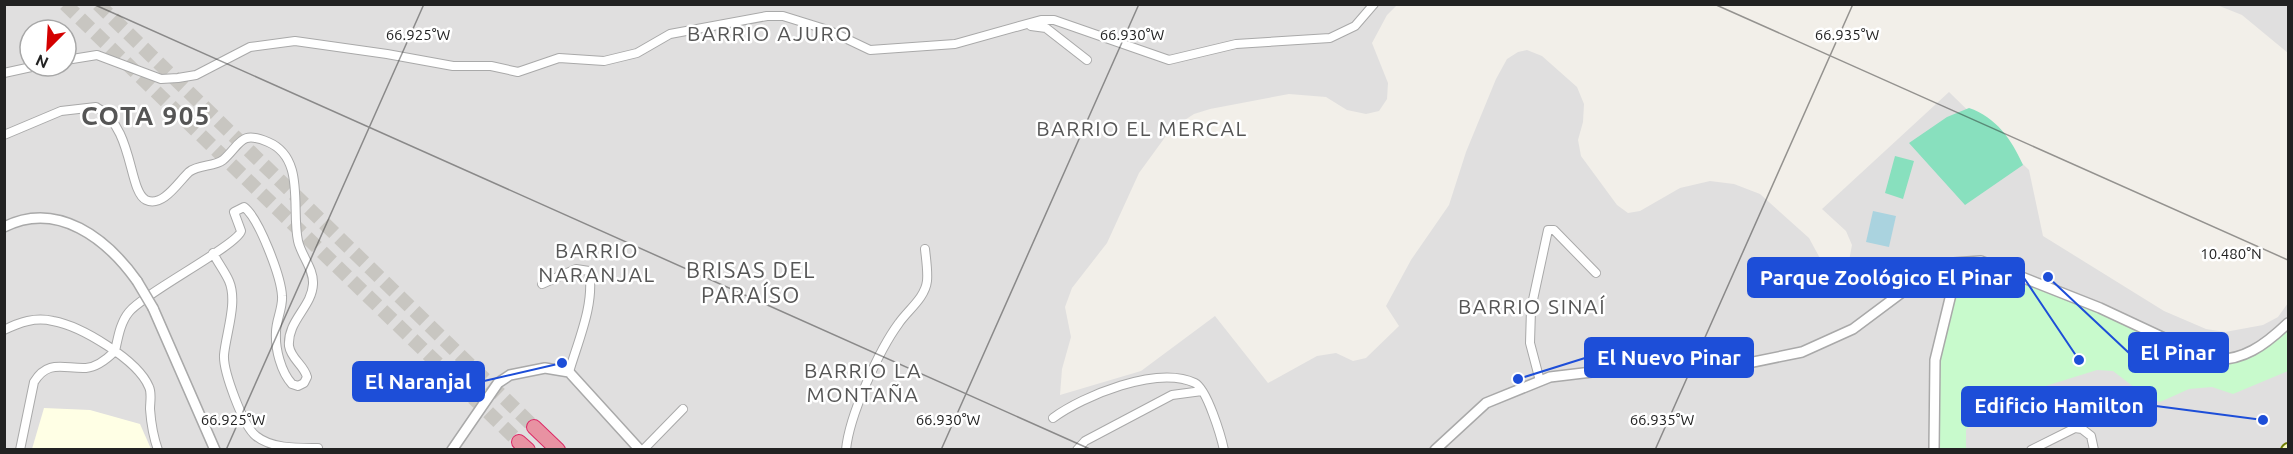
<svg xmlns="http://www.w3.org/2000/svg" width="2293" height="454" font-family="Ubuntu,sans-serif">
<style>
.residential{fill:#e0dfdf;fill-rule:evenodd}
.education{fill:#ffffe5}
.park{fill:#c8facc}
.pitch{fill:#88e0be}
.water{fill:#aad3df}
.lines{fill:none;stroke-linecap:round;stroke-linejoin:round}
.motorway-tunnel{stroke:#c8c6c1;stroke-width:14;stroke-dasharray:14 7;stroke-linecap:butt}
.minor-casing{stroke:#a9a9a9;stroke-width:10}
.tertiary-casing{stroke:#a9a9a9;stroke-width:12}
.secondary-casing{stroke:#707d05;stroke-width:14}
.motorway-casing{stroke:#dc2a67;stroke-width:16}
.minor{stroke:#fff;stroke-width:8}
.tertiary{stroke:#fff;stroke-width:9}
.secondary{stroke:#f7fabf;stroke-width:10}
.motorway{stroke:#e892a2;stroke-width:14}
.tertiary-bridge-casing{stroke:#a9a9a9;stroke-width:12;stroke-linecap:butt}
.tertiary-bridge{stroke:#fff;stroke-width:9}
.ticks{fill:none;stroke:#222;stroke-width:1.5;stroke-opacity:0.45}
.labels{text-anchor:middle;stroke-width:5;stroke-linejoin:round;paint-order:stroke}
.neighbourhood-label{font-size:21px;letter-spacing:1.5px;fill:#555;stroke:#fff}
.quarter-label{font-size:22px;letter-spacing:1.5px;fill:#555;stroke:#fff}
.district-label{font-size:26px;font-weight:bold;letter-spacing:1.5px;fill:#555;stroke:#fff}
.ticks-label{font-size:15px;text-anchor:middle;fill:#222;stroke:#fff;stroke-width:5;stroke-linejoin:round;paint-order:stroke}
.leader{fill:none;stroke:#1d4ed8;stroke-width:2}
.callout-dot{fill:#1d4ed8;stroke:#fff;stroke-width:2}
.callout{fill:#1d4ed8;stroke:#1d4ed8;stroke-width:2}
.callout-label{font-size:21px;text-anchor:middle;font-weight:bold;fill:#fff}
</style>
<rect width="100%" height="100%" fill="#f2efe9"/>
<path class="residential" d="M4 5H1397L1387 15 1372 43 1388 83 1387 99 1379 111 1366 114 1347 110 1326 97 1289 94 1210 109 1194 114 1171 129 1139 173 1107 243 1072 288 1065 307 1071 337 1062 369 1060 395 1141 371 1215 316 1268 383 1317 356 1336 353 1353 361 1366 358 1399 326 1386 306 1411 260 1449 205 1466 152 1496 79 1507 59 1518 52 1527 50 1542 56 1577 87 1584 104 1583 122 1578 140 1581 156 1617 205 1628 213 1640 211 1680 188 1710 181 1734 184 1760 194 1809 238 1822 262 1829 286 1845 282 1852 245 1846 231 1822 209 1949 92 2029 170 2043 236 2164 311 2206 329 2225 332 2263 325 2278 317 2288 303V449H5ZM30 30H66V66H30Z
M2217 5H2288V53L2242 15Z"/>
<path class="education" d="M44 408 90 410 140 424 151 449H32Z"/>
<path class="park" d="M2012 272 2225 361 2264 340 2288 321V371L2233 394 2212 387 2189 389 2160 402 2147 397 2113 371 2097 370 2020 394 1966 429V449L1933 450 1935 360 1953 286Z"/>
<path class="pitch" d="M1969 108C1996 117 2012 140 2023 165L1965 205 1909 143 1947 117Z
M1895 156 1914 161 1903 199 1885 193Z"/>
<path class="water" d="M1873 211 1896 216 1889 247 1866 242Z"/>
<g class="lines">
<path class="motorway-tunnel" d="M65 4 519 442
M98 4 534 427"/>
<defs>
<path id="minor" d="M1031 26 1046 28 1087 60
M66 60 97 55 161 79 178 78 196 75 250 47 295 41 387 54 453 66H491L518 72 559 58 604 61 637 53 670 34 767 16H783L828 30 870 50 955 44 1041 20H1054L1169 60 1236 44 1330 38 1355 26 1374 4
M4 73 36 66
M4 135 61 111 96 107C134 127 128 191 146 200 163 208 179 181 189 172 199 164 214 167 223 160 241 144 240 130 268 142 306 158 291 209 298 241 301 255 314 269 313 284 312 307 287 321 289 346 291 359 304 365 307 377L304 383 298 386 292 384C281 372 275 349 276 332 276 320 283 308 282 296 281 277 259 218 244 207L234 212 241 231C238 245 144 293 129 312 120 323 118 338 115 351
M213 253C218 263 225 272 229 281 238 302 226 333 224 355 223 371 243 426 256 436 272 449 298 448 318 448
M542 284 576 269 589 271C595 304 578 341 569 372
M4 330C20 322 35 317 53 321 81 326 138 360 149 387 152 393 150 402 150 409 151 423 153 436 158 450
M1540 381 1530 343 1531 309 1548 230H1554L1596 273
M1053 418C1083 396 1157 365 1195 383 1207 389 1221 436 1224 450
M20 450 34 382C48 359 64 369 86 368 97 367 107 359 115 351
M643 450 683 409
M846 450C849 416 879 350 899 323 908 310 925 298 927 281 928 271 926 259 925 249
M1077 450 1085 441 1172 395 1202 391
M2031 450 2075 428 2082 429 2091 436 2094 450"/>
<path id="tertiary" d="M4 227C58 200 107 239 137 281
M153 308 215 450
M452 450 498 383 510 375 545 368 569 372 640 450
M1435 450 1486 403 1550 377 1642 366 1719 369 1802 352 1853 329 1940 264 1981 261 2100 308 2209 359C2242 363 2266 344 2288 323
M1934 450 1935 360 1953 286 2011 272"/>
<path id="secondary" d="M2287 450 2288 449"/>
<path id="motorway" d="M534 427 558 450
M519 442 528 450"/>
</defs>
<use href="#minor" class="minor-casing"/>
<use href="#tertiary" class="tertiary-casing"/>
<use href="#secondary" class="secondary-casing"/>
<use href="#motorway" class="motorway-casing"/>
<use href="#minor" class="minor"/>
<use href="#tertiary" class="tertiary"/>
<use href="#secondary" class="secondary"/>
<use href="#motorway" class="motorway"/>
<defs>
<path id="tertiary-bridge" d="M137 281 153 308"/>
</defs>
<use href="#tertiary-bridge" class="tertiary-bridge-casing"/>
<use href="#tertiary-bridge" class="tertiary-bridge"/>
</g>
<path class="ticks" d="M93 4 1092 450M1714 4 2288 260M226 450 424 4M941 450 1139 4M1655 450 1853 4"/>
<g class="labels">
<g class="neighbourhood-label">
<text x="770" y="41">BARRIO AJURO</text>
<text x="1142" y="136">BARRIO EL MERCAL</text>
<text x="597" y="258">BARRIO<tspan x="597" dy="24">NARANJAL</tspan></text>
<text x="1532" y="314">BARRIO SINAÍ</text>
<text x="863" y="378">BARRIO LA<tspan x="863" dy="24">MONTAÑA</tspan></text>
</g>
<g class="quarter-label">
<text x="751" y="278">BRISAS DEL<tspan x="751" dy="25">PARAÍSO</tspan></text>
</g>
<g class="district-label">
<text x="146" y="125">COTA 905</text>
</g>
</g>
<g class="ticks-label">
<text x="418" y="40">66.925°W</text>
<text x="1132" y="40">66.930°W</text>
<text x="1847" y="40">66.935°W</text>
<text x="2231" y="259">10.480°N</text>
<text x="233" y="425">66.925°W</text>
<text x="948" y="425">66.930°W</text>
<text x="1662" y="425">66.935°W</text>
</g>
<path class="leader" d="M2079 360L2024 278M2048 277L2129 353M1518 379L1585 358M562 363L484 381M2263 420L2156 406"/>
<g class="callout-dot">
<circle cx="2079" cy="360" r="6"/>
<circle cx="2048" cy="277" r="6"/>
<circle cx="1518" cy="379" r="6"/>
<circle cx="562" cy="363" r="6"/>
<circle cx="2263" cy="420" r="6"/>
</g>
<g class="callout">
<rect x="1748" y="258" width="276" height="39" rx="6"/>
<rect x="2129" y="333" width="99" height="39" rx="6"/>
<rect x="1585" y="338" width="168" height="39" rx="6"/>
<rect x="353" y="362" width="131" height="39" rx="6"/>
<rect x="1962" y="387" width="194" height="39" rx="6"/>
</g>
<g class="callout-label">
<text x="1886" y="285">Parque Zoológico El Pinar</text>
<text x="2178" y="360">El Pinar</text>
<text x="1669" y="365">El Nuevo Pinar</text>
<text x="418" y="389">El Naranjal</text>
<text x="2059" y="413">Edificio Hamilton</text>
</g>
<rect width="2293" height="454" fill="none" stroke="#222222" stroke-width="12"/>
<g transform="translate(48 48) rotate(204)"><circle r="28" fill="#ffffff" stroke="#a7a7a7" stroke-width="1.5"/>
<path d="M0-4.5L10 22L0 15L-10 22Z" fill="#d40000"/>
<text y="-9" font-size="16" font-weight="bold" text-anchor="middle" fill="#222222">N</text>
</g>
</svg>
